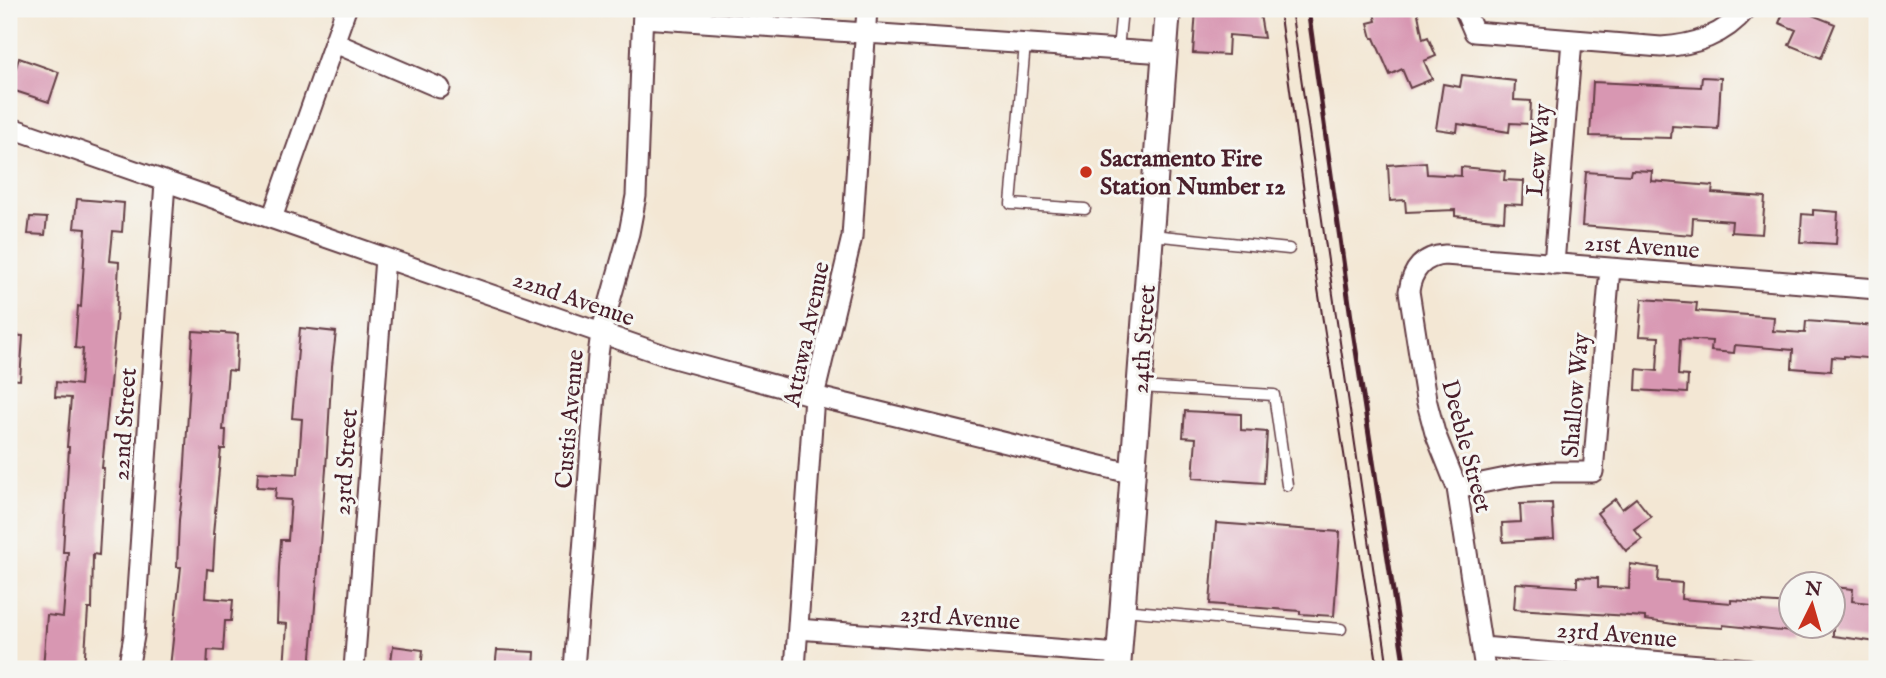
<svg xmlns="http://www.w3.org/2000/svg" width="1886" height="678" font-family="'IM FELL English',serif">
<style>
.building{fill:#d897b2}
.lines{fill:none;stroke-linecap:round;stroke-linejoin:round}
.service-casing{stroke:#633d44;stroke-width:13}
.minor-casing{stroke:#633d44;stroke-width:23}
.tertiary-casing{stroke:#633d44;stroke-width:28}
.service{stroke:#fff;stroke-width:10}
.minor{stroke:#fff;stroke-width:19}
.tertiary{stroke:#fff;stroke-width:24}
.tram{stroke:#4a1f2b;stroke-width:2}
.rail{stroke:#4a1f2b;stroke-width:5}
.poi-dot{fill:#c8321e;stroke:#f6f6f2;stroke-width:2.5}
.labels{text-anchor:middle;stroke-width:6;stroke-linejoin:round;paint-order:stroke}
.street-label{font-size:24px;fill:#4a1f2b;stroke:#f6f6f2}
.poi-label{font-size:24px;font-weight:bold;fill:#4a1f2b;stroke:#f6f6f2;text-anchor:start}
</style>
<rect width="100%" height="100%" fill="#f6f6f2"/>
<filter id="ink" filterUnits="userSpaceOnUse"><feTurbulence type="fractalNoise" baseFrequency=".0143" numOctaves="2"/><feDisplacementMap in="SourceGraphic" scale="14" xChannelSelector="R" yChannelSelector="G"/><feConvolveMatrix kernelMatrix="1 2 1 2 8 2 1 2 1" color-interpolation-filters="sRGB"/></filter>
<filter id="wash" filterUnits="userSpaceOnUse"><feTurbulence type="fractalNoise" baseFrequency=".00686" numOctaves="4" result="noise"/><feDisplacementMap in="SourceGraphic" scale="28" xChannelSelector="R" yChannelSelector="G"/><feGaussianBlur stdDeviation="1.57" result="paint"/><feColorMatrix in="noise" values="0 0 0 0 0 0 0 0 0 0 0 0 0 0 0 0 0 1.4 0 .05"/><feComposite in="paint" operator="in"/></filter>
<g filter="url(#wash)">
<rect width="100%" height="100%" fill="#f3e7d4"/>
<g id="blocks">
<path class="building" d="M1196 9H1259L1264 38 1229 35 1228 55 1193 53Z
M1373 9H1417L1423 39 1428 37 1436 56 1424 61 1432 79 1410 88 1402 69 1390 75 1374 38H1372L1368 23 1376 21Z
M1785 9H1797L1835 24 1821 58 1789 45 1796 30 1779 23Z
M19 58 59 72 49 102 9 89Z
M1462 75 1515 81 1514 100 1531 101 1530 124 1510 123 1509 132 1458 124 1457 132 1436 129 1443 84 1460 87Z
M1702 77 1721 78 1718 129 1672 126 1671 138 1590 136 1593 82 1701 87Z
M1426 162 1427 174 1461 176V167L1505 171 1504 180 1524 181 1523 205 1505 204 1504 221 1455 216V210L1406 212 1405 200 1390 201 1388 165Z
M1631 170 1652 171 1651 181 1713 186 1712 193 1765 197 1762 234 1731 232 1732 221 1693 218 1692 235 1582 226 1586 172 1630 175Z
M77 199 124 203 122 232 113 231 110 261 119 262 116 322 102 468H104L99 555 93 554 92 609H88L84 669H43L47 615 63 617 68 552H63L69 447H67L71 398 55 397 56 382 80 385 83 349 75 348 78 306 81 307 86 229 74 228Z
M1813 210 1838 212 1836 244 1800 242 1802 214 1813 215Z
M30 217 47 218 45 235 28 234Z
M1642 299 1697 303 1696 311 1774 317 1773 331 1805 333 1806 321 1877 326V359L1844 356V358L1832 357 1831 371 1792 368 1793 350 1735 345 1734 353 1711 351 1712 341 1680 339 1678 375 1688 376 1687 393 1636 390 1637 369 1657 371 1659 337 1639 336Z
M300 328 336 332 332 366 326 469 310 669H284L287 624 277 623 279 568 281 540H288L291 500 275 499 276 488 257 487 258 472 298 474 302 419 292 418Z
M193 331 238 334 236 371 228 370 223 430H226L225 449H221L213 534H215L213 570 207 569 205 598 233 600 231 621H225L223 651 208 650 207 669 170 667 181 567H177L179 520 184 480Z
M9 335 23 336 20 380 9 379Z
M1185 411 1241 414V430L1267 432 1264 483 1193 478 1196 438 1183 437Z
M1636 498 1651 517 1634 529 1642 539 1626 551 1597 513 1615 499 1622 509Z
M1552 503 1554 539 1503 542 1502 523 1521 522 1520 504Z
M1216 523 1340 532 1334 616 1300 614V611L1210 604Z
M1630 564 1659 568 1658 581 1682 583 1681 599 1731 603V600L1791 604V632L1723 625V628L1688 626 1645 620V617L1514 609 1516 583 1577 587V577L1598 578V587L1629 589Z
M1833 587 1853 589 1852 601 1877 604V642L1833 636Z
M393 646 423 650 421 669H390Z
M497 650 535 652 534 669H495Z"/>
</g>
</g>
<g filter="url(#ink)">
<use href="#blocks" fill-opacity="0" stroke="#633d44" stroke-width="2"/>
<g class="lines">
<defs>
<path id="service" d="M1025 44 1011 204 1085 209
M1118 49 1122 9
M1152 235 1289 249
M1140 387 1274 395 1287 485
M1123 610 1341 629"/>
<path id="minor" d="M1464 9 1474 32 1661 47C1694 45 1724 36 1746 9
M643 18 1165 53
M335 43 440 88
M9 127 670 357 814 396 1134 474
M272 218 346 9
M1554 264 1572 40
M1457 488 1516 476 1552 472H1593L1610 268
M798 629 1119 654
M1482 647 1749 669
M128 669 134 636 165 182
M354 669 385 258
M574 669 598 355 601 333 629 233 636 196 643 9
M795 669 814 396 852 237 867 9
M1485 669 1457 488 1435 433 1426 399 1409 291C1412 270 1423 256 1445 255L1877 289"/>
<path id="tertiary" d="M1118 669 1168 9"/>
</defs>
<use href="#service" class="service-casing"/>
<use href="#minor" class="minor-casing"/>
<use href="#tertiary" class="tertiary-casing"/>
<use href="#service" class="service"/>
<use href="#minor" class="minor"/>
<use href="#tertiary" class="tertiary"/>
<path class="tram" d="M1279 9 1312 251 1378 669
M1291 9 1387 662"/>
<path class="rail" d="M1308 9 1351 318 1405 669"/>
</g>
</g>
<circle class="poi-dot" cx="1086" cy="172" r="7"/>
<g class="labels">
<g class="street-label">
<text transform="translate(1538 150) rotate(-85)" y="8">Lew Way</text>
<text transform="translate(1642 246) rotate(4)" y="8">21st Avenue</text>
<text transform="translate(574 298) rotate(19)" y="8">22nd Avenue</text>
<text transform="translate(806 334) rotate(-78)" y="8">Attawa Avenue</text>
<text transform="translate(1143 339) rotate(-86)" y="8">24th Street</text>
<text transform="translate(1575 395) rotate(-85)" y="8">Shallow Way</text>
<text transform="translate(569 419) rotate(-85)" y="8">Custis Avenue</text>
<text transform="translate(124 424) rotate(-86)" y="8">22nd Street</text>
<text transform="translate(1467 446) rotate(75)" y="8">Deeble Street</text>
<text transform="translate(345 462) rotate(-86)" y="8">23rd Street</text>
<text transform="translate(960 617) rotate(4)" y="8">23rd Avenue</text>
<text transform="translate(1617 634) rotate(5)" y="8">23rd Avenue</text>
</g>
<g class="poi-label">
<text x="1100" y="166">Sacramento Fire<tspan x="1100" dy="28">Station Number 12</tspan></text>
</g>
</g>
<rect width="1886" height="678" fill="none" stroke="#f6f6f2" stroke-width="35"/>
<g transform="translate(1812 605) rotate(5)"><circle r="33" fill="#f6f6f2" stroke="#b1a0a2" stroke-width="2"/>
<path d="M0-5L12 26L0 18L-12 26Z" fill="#c8321e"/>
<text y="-10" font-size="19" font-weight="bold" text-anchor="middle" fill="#4a1f2b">N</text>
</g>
</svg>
